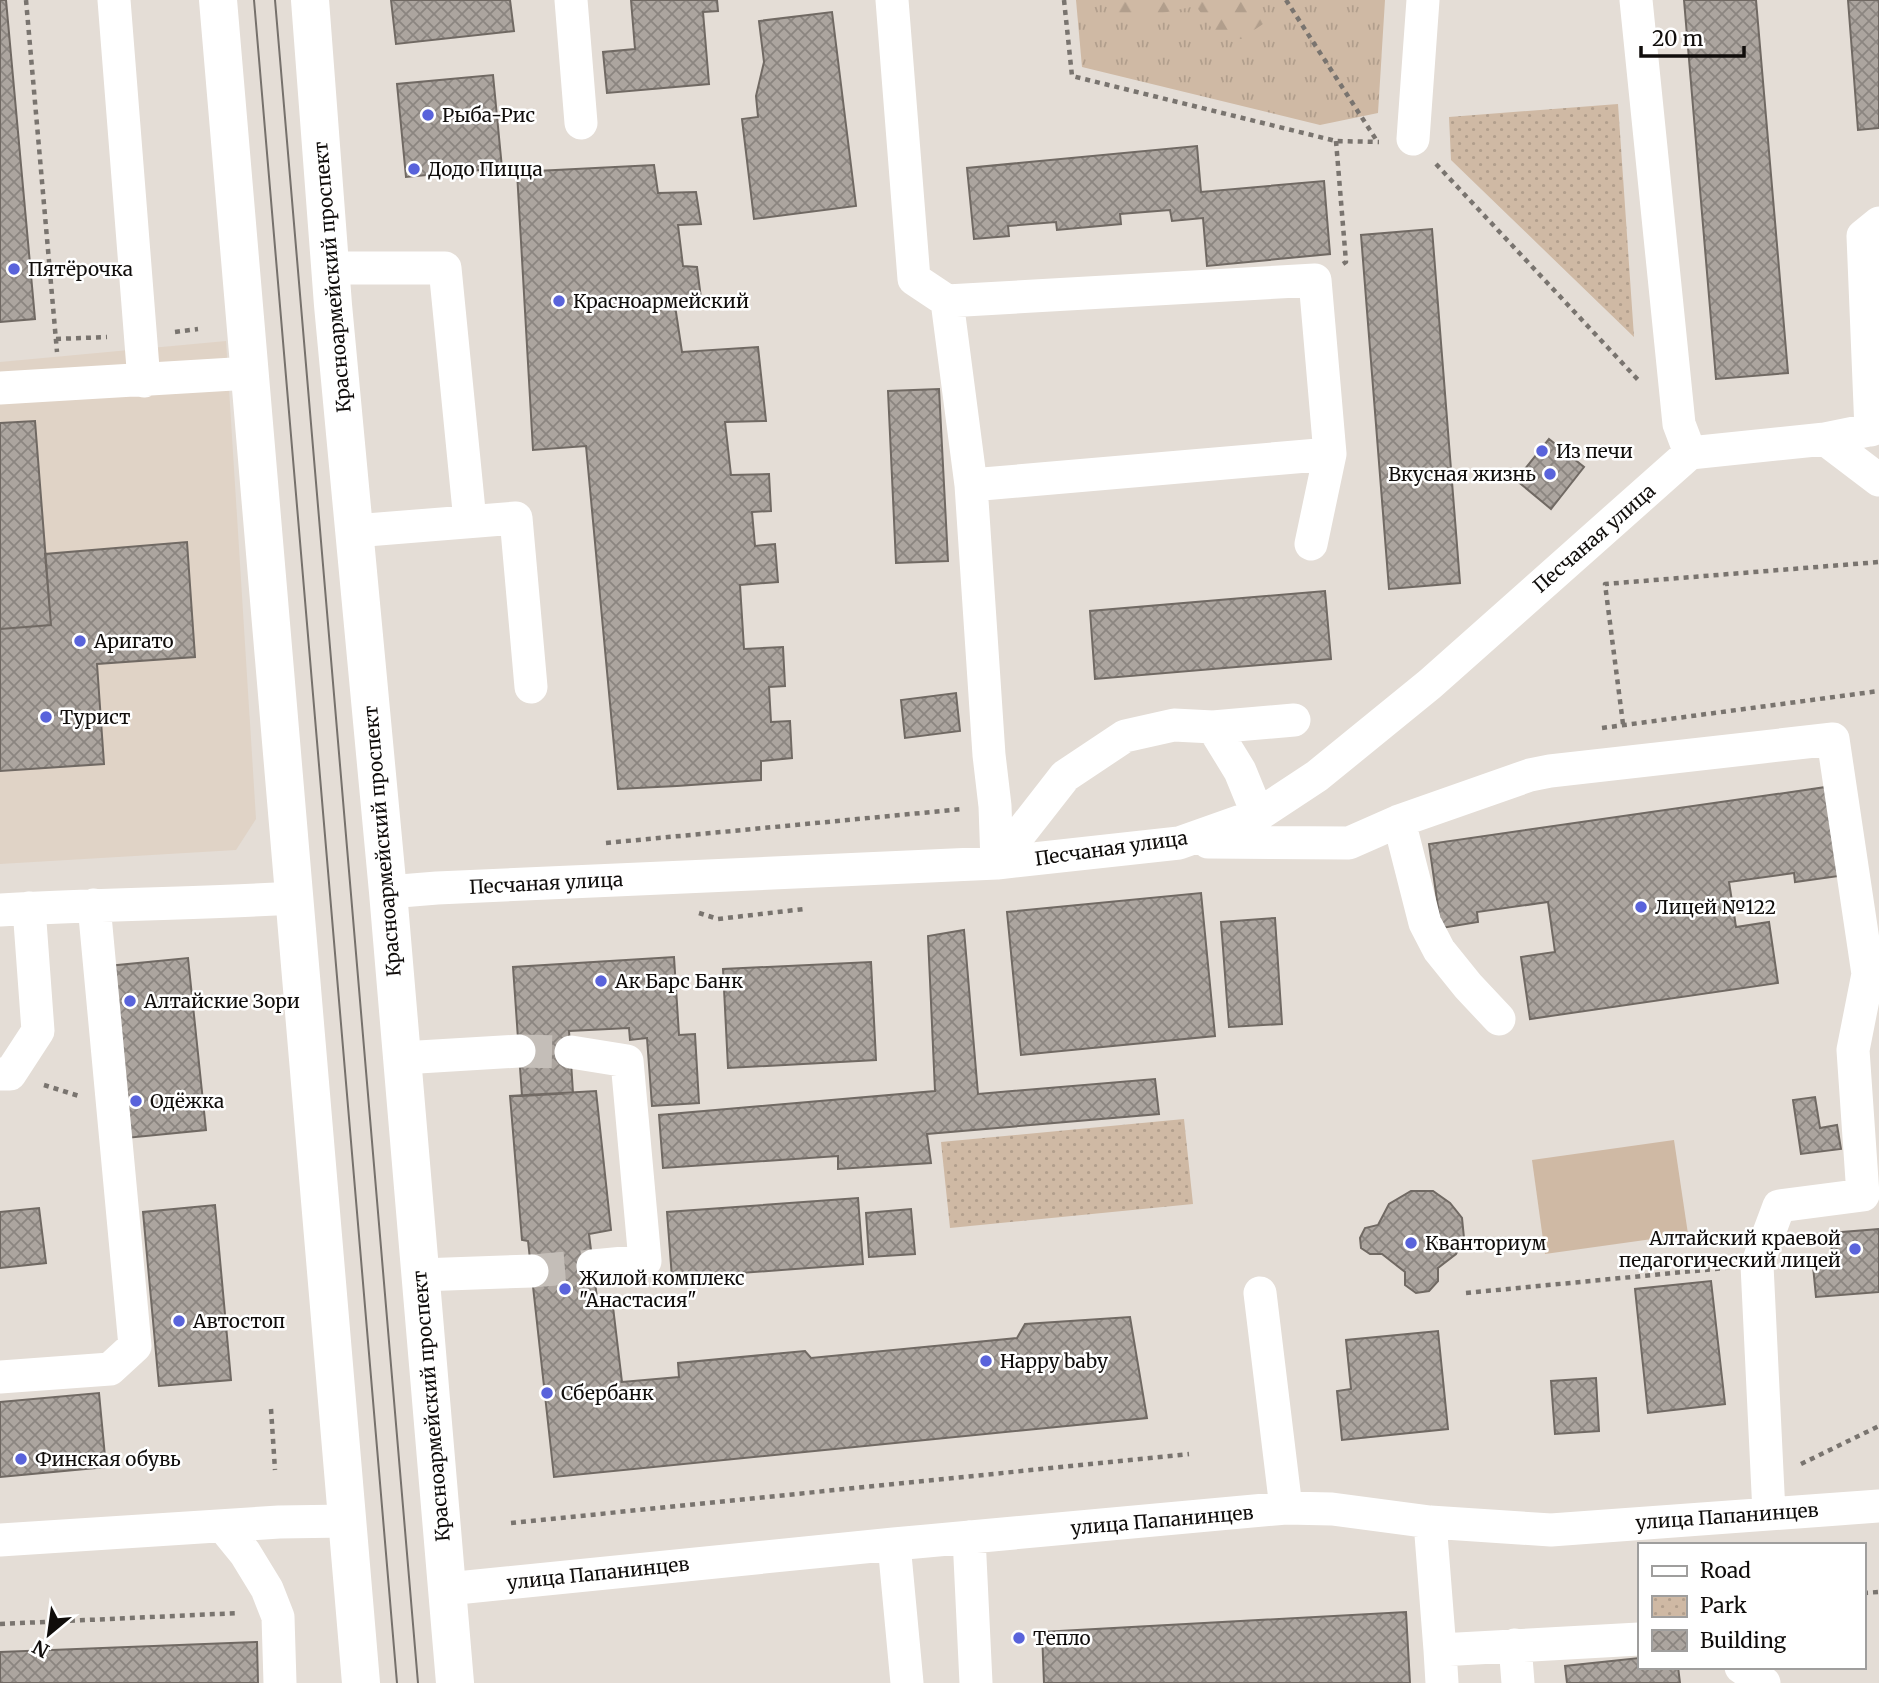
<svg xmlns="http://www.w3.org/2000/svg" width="1879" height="1683" font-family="Merriweather,serif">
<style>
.built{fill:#e0d3c6}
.grass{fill:url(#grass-tufts)}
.forest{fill:url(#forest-firs)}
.park{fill:url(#park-dots)}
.pitch{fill:#cfb9a4}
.building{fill:url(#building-cross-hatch);stroke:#706963;stroke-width:2}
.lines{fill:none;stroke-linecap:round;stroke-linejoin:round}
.minor-tunnel{stroke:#c4beb8;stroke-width:33;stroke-dasharray:33 17;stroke-linecap:butt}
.path{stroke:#79746f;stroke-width:4.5;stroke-dasharray:5 5;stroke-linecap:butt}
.minor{stroke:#fff;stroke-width:33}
.major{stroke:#fff;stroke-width:38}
.tram{stroke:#76716c;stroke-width:2}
.poi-dot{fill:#5963db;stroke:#fff;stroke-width:2.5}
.labels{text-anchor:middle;stroke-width:5;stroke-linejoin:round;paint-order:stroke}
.poi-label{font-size:19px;fill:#100d0b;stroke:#fff;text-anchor:start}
.street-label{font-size:19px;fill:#100d0b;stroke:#fff}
</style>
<defs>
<pattern id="grass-tufts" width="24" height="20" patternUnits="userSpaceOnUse" patternTransform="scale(1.75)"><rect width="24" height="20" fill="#cfb9a4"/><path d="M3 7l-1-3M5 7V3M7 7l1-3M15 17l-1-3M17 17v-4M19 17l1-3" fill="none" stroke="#b19e8c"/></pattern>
<pattern id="forest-firs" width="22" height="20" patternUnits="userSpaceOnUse" patternTransform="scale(1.75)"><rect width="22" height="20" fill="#cfb9a4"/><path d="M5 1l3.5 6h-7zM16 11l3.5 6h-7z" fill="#b19e8c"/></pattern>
<pattern id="park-dots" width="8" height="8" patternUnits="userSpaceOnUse" patternTransform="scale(1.75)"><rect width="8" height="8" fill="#cfb9a4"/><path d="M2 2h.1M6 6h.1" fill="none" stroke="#b19e8c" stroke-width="1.8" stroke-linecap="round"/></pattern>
<pattern id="building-cross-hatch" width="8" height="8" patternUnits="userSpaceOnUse" patternTransform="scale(1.75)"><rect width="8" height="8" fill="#aca59f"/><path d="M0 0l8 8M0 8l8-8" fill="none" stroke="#8b8580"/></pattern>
</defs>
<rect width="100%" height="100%" fill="#e4ddd6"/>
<path class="built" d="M226 341 256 819 236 850 0 864V362Z"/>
<path class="grass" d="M1076 0H1385L1378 113 1320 125 1082 67Z"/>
<path class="forest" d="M1109 0H1253L1263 24 1241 39 1213 30 1196 6 1110 24Z"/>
<path class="park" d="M1618 104 1634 337 1451 160 1449 117Z
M1184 1119 1193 1204 950 1228 941 1142Z"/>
<path class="pitch" d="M1674 1140 1688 1234 1545 1254 1532 1160Z"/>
<path class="building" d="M0 0H6L35 319 0 322Z
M391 0H510L514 31 396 44Z
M631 0H717L718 11 703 12 709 84 607 93 603 52 635 49Z
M1684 0H1756L1788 373 1716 379Z
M1848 0H1879V128L1858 130Z
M832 12 856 206 754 219 742 119 758 117 756 96 764 62 759 21Z
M493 75 502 168 406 177 397 84Z
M1197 146 1201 192 1324 181 1330 254 1207 266 1203 218 1172 221 1170 210 1120 214 1121 224 1057 230 1056 222 1008 226 1009 236 974 239 967 168Z
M654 165 658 193 696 192 701 224 678 225 683 266 697 267 701 298 674 299 682 352 758 347 766 421 725 422 731 475 769 474 771 511 752 512 755 546 775 544 778 582 740 585 744 649 783 647 785 686 769 687 771 722 790 721 792 758 761 761V780L677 786 618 789 586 446 533 450 517 172Z
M1432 229 1460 583 1389 589 1361 235Z
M939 389 948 561 896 563 888 391Z
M35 421 51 625 0 629V423Z
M1549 439 1584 467 1551 509 1516 480Z
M187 542 195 657 97 664 104 764 0 771V629L51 625 45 554Z
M1325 591 1331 659 1095 679 1090 611Z
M956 693 960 731 905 738 901 700Z
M1826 787 1839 876 1795 882 1794 873 1729 882 1736 927 1769 922 1778 983 1530 1019 1521 957 1555 952 1548 902 1477 912 1478 922 1441 928 1429 844Z
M1201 893 1215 1036 1021 1055 1007 912Z
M1275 918 1282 1024 1229 1027 1221 922Z
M964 930 978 1094 1155 1079 1159 1114 927 1134 931 1163 838 1169V1156L663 1168 659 1115 935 1091 928 936Z
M674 957 679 1035 695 1034 699 1103 652 1106 647 1038 630 1040 629 1028 569 1031 573 1093 522 1096 513 967Z
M188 958 206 1130 126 1138 108 966Z
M871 962 876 1060 728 1068 723 969Z
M596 1091 611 1230 589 1234 598 1306 613 1307 622 1382 679 1377 678 1363 805 1351 811 1358 1017 1338 1025 1324 1130 1317 1147 1418 554 1477 528 1241 522 1240 510 1096Z
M1815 1097 1820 1128 1837 1125 1841 1149 1801 1154 1793 1100Z
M1411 1191H1433L1450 1203 1462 1218 1464 1238 1456 1254 1438 1268V1281L1429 1291 1416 1293 1405 1285V1272L1382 1254H1370L1361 1248 1360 1238 1365 1228 1378 1225 1389 1204Z
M858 1198 863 1264 672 1278 667 1212Z
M215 1205 231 1380 159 1386 143 1212Z
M39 1208 46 1263 0 1268V1212Z
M911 1209 915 1254 869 1257 866 1213Z
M1879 1229V1292L1816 1297 1813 1266 1833 1264 1830 1233Z
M1711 1281 1725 1404 1648 1413 1635 1289Z
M1438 1331 1448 1429 1342 1440 1337 1391 1351 1389 1346 1340Z
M1596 1378 1599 1431 1555 1434 1551 1381Z
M99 1393 106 1467 0 1477V1402Z
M1406 1612 1410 1683H1044L1042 1632Z
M257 1642 258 1683H0V1652Z
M1639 1658V1667H1678L1680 1683H1567L1565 1666Z"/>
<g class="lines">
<path class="minor-tunnel" d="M519 1051 571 1052
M532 1271 593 1266"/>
<path class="path" d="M26 0 57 352
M1064 0 1072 76 1336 141 1379 142
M1286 0 1377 141
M1336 141 1346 262 1343 264
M1436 164 1641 383
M175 332 198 329
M56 339 107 337
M1623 724 1605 584 1879 562
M1602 728 1879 691
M606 843 963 809
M699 913 718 919 804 909
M44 1085 79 1096
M1466 1293 1725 1268
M271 1409 275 1470
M1801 1464 1879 1426
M511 1523 1189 1454
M1863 1593 1879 1592
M0 1624 239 1613"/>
<path class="minor" d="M114 0 144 381
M571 0 581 123
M892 0 914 279 947 301 1315 280 1330 454 971 485
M1636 0 1679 424 1690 453
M1413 139 1423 0
M330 268H445L470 521
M947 301 971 485 989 755 995 806 997 863
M0 388 250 373
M1871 430 1863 236 1879 223
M1825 439 1879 480
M354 531 516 518 531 687
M1311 544 1330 454
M1213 727 1294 720
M1399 821 1425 923 1439 950 1468 986 1499 1019
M1208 842 1349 843 1399 821 1530 775 1550 771 1833 739 1868 974 1853 1050 1863 1195 1779 1206 1757 1265 1769 1513
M997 863 1065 776 1125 736 1174 725 1213 727 1240 771 1258 815
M388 892 437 888 997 863 1179 843 1258 815 1317 776 1430 684 1690 453 1825 439 1879 428
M0 910C98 904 196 904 294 898
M571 1052 627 1061 645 1261 593 1266
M402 1058 519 1051
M0 1074H10L38 1031 29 908
M420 1275 532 1271
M1260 1293 1286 1508
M0 1377 110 1369 135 1346 94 905
M1430 1522 1440 1650 1639 1639
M223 1526 245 1553 267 1589 278 1617 280 1683
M969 1537 976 1683
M0 1540 279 1522 347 1521
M894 1544 907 1683
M447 1589 894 1544 1286 1508 1332 1509 1430 1522 1551 1530 1879 1506
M1515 1645 1518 1683
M1440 1650 1442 1683
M1741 1667 1764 1683"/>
<path class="major" d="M218 0 361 1683
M310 0 333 305 388 892 455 1683"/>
<path class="tram" d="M254 0 397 1683
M275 0 418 1683"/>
</g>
<g class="poi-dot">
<circle cx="428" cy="115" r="7"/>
<circle cx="414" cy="169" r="7"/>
<circle cx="14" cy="269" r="7"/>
<circle cx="559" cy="301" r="7"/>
<circle cx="1542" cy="451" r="7"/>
<circle cx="1550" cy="474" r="7"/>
<circle cx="80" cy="641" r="7"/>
<circle cx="46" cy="717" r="7"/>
<circle cx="1641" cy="907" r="7"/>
<circle cx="601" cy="981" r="7"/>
<circle cx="130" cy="1001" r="7"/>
<circle cx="136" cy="1101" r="7"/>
<circle cx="1411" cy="1243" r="7"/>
<circle cx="1855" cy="1249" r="7"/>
<circle cx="565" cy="1289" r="7"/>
<circle cx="179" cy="1321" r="7"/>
<circle cx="986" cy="1361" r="7"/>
<circle cx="547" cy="1393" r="7"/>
<circle cx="21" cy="1459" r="7"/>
<circle cx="1019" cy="1638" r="7"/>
</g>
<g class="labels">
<g class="poi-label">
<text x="442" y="122">Рыба-Рис</text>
<text x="428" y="176">Додо Пицца</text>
<text x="28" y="276">Пятёрочка</text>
<text x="573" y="308">Красноармейский</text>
<text x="1556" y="458">Из печи</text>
<text x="1536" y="481" text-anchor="end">Вкусная жизнь</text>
<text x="94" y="648">Аригато</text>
<text x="60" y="724">Турист</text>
<text x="1655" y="914">Лицей №122</text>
<text x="615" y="988">Ак Барс Банк</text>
<text x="144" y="1008">Алтайские Зори</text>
<text x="150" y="1108">Одёжка</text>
<text x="1841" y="1245" text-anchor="end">Алтайский краевой<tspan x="1841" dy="22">педагогический лицей</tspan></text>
<text x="1425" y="1250">Кванториум</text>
<text x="579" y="1285">Жилой комплекс<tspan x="579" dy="22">"Анастасия"</tspan></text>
<text x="193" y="1328">Автостоп</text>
<text x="1000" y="1368">Happy baby</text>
<text x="561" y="1400">Сбербанк</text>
<text x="35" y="1466">Финская обувь</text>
<text x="1033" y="1645">Тепло</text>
</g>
<g class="street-label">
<text transform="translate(332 277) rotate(-95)" y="7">Красноармейский проспект</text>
<text transform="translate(1594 538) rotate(-41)" y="7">Песчаная улица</text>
<text transform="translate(382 841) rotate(-95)" y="7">Красноармейский проспект</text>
<text transform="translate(1111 848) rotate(-8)" y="7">Песчаная улица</text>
<text transform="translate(546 883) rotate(-3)" y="7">Песчаная улица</text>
<text transform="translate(431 1406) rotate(-95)" y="7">Красноармейский проспект</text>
<text transform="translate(1727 1516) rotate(-4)" y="7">улица Папанинцев</text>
<text transform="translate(1162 1520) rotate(-5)" y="7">улица Папанинцев</text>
<text transform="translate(598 1573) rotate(-6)" y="7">улица Папанинцев</text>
</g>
</g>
<rect x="1638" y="1543" width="228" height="126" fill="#ffffff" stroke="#9f9e9d" stroke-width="2"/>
<rect x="1652" y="1566" width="35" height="10" fill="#ffffff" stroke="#9f9e9d" stroke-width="2"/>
<text x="1700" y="1578" font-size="21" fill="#100d0b">Road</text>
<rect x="1652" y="1596" width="35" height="21" fill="url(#park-dots)" stroke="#9f9e9d" stroke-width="2"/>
<text x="1700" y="1613" font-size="21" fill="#100d0b">Park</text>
<rect x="1652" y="1630" width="35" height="21" fill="url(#building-cross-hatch)" stroke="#9f9e9d" stroke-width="2"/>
<text x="1700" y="1648" font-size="21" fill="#100d0b">Building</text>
<g transform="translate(49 1634) rotate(209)" stroke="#ffffff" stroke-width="5" paint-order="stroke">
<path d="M0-5L12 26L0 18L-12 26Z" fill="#100d0b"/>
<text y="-10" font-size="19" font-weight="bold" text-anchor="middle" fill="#100d0b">N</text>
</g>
<path d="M1641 46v10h103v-10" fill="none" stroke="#100d0b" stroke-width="3.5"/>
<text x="1652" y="46" font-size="21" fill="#100d0b" stroke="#ffffff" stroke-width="5" paint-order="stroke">20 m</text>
</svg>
